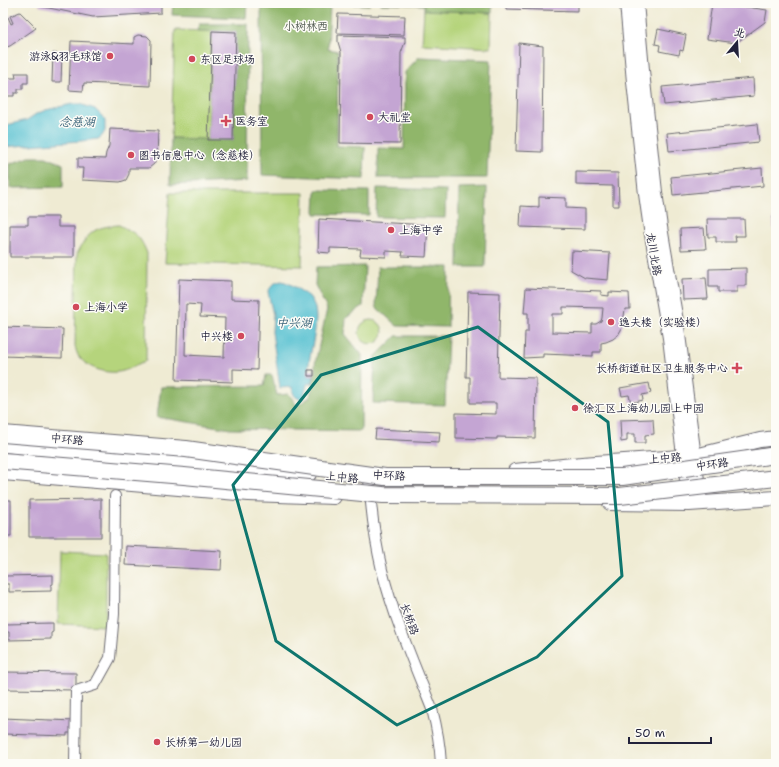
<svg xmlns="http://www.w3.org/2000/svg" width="779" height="767" font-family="'Shantell Sans','LXGW WenKai TC',sans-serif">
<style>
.green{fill:#b5d47b;stroke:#6c7b5b}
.forest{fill:#90b66b;stroke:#596c53}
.water{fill:#55c0d0;stroke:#3c7186}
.building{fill:#c4a5d3;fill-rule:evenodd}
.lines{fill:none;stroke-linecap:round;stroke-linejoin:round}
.minor-casing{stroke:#6a6870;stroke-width:12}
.tertiary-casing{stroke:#6a6870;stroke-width:14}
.secondary-casing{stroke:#6a6870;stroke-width:16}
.minor{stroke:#fff;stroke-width:10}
.tertiary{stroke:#fff;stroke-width:12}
.secondary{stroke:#fff;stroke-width:14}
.trunk-bridge-casing{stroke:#6a6870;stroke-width:18;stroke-linecap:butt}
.trunk-bridge{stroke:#fff;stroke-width:16}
.marked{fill:none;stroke:#0f766e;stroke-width:3;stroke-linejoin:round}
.poi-dot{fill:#d1495b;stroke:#fdfcf7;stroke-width:1.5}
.labels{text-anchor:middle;stroke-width:3;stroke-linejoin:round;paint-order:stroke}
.park-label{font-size:11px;fill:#4e574e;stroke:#fdfcf7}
.poi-label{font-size:11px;fill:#22223b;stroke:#fdfcf7;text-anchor:start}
.street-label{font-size:11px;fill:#22223b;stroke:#fdfcf7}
.water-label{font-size:12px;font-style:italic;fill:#366177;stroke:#fdfcf7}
</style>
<rect width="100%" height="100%" fill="#fdfcf7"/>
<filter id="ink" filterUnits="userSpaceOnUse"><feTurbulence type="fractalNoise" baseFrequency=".025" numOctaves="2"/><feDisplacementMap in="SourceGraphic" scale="8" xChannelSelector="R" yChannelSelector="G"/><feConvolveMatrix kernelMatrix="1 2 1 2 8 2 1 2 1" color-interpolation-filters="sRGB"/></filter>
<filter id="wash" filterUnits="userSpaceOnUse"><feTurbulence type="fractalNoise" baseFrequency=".012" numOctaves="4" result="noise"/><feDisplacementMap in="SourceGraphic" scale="16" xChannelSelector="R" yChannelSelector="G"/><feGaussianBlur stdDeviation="0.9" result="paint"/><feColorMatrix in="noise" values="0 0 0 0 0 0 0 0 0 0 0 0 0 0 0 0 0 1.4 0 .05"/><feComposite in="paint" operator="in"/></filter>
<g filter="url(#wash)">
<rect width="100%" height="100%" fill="#efebd3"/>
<path class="green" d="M424 10 492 13 491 48 422 44Z
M175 30 212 31 208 140 171 138Z
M170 193H304L302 266 165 263Z
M119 225C136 234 139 234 147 253L146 361C137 363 132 369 123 371 109 375 89 369 80 358 77 355 76 350 75 346L77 254C89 232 93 227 119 225Z
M359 332a12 12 0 1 1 24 0a12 12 0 1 1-24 0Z
M60 551 106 553V626L58 624Z"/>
<path class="forest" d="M173 3H247L246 18 172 15Z
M261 3H370V5L330 4 328 49 338 51 337 146 365 147 364 179 262 175Z
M381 3H492V13L424 10V5L381 4Z
M199 24H248L247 181 170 185 171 138 233 140 236 32 197 31Z
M419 57 491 60 487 178H378V148L404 149 405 72Z
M29 157H46L63 164V187L10 188V164Z
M487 187 485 267H458L459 188Z
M377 188 446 190 445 218 376 217Z
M316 190 369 191V215L315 214Z
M365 266 363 306 346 318 345 334 362 355 361 431 231 429 157 417 161 387 264 386 266 375H272L277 395 289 394 297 406 310 397 315 374V364L327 309 315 285 316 267Z
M378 267H449L448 327 397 326 376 307Z
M396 336H448L445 405 373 403 375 357Z"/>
<path class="water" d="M72 104H80L95 109 103 117 105 121V131L102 136 98 139 81 141 3 147V126L27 120 36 114 46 110Z
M282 281C290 283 295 287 301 291 305 294 309 295 311 299 324 317 307 355 308 376H314L312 383 307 384 304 396 302 399C294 398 293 394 292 387L280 388 272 332 273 315 268 292C272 285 274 282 282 281Z"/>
<g id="blocks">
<path class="building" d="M40 3H161V13L93 17 39 6Z
M506 3H578V11L506 9Z
M712 3H719L767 10 765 22 736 43 707 39Z
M20 12 36 28 10 46 3 48V20L8 17 11 24 13 23 10 16Z
M338 14 405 16 404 35 337 33Z
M658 29 686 35 683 51 680 50 679 55 659 51 660 45 655 44Z
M212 31 236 32 233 140H208Z
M138 35 147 36 151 40 150 86 84 83 83 91 69 90 71 41 134 44V37Z
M338 35 405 37V42L401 53 400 144 340 143 341 52 338 42Z
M519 43 543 46 542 152 516 151Z
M53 53 62 54 61 82H52Z
M15 73H28V83H23V89H18V93H14V96H6V93H3V78H16Z
M753 78 754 96 664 105 662 87Z
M757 124 759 142 669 151 667 133Z
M110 129 158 131 157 157 154 164 149 168H129V174L126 180 120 182 82 180 83 168H78V158L105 159 106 153 109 146Z
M762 168 763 186 673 195 671 177Z
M576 172 618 173 619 206H613V186L576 185Z
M539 197 566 198V208L585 209V229L520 227 521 206 539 207Z
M28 217H58V227H74V257H10V225H28Z
M773 217H776V234H774Z
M319 219 428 225 426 257 402 256 403 252 386 251V257L360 256 361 249 330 248V253L318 252Z
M707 219H744L745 236H735L736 242H716V237H708Z
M704 228 706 249 681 250 680 229Z
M572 251 610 253 608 280 585 278 571 270Z
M746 268V286H737V292H718V287H709V269Z
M706 278 708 299 683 300 682 279Z
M179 279 231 281V299L259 300 257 370 233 369V382L176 380ZM186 304 201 305 200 317 225 318 224 357 185 355Z
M526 288 601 291V295L609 296V292L629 293 630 309H625L623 324 621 330 618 335 613 339 606 342 601 343V352H593V356L543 354V357L524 358 525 332H528V313H524ZM563 307 603 308 602 318 601 321 596 324H592V333L552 332V314H563Z
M468 292 500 293 498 377 536 378 535 438 497 437V439L456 438V413L496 414V403H470V377H466Z
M3 327 63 329 62 358 3 356Z
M308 370H314V376H308Z
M649 383 651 393 642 395 643 400 631 403 629 395 622 396 620 388Z
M653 419 654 434 645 435V443H635V434H627V441L621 442 620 420Z
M376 429 440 432 439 442 375 439Z
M101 499V537H29V500Z
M3 500H11V536H3Z
M126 546 222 551 221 570 125 565Z
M53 575V584L51 585V591L9 592V584H6L5 576Z
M53 623V632L51 633V639L9 640V632H5V624Z
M4 672 76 673V690L4 689Z
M3 718 74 721 73 733H67V736L3 734Z"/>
</g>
</g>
<g filter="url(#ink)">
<use href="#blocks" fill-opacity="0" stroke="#6a6870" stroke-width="1"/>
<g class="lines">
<defs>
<path id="minor" d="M369 479C371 510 375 541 382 570 394 618 414 664 432 709 437 728 440 744 441 764
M75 764 76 691 95 685 110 658 114 614 115 496"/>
<path id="tertiary" d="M626 3 633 82 645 194 650 229 669 338 688 497
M637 3 644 81 656 192 661 227 678 327 701 503"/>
<path id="secondary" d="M3 445 309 474
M515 471 582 464 695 456 760 440 776 438
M3 473 249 494 334 497
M610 503 689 504 776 498"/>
</defs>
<use href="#minor" class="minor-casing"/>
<use href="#tertiary" class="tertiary-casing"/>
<use href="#secondary" class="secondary-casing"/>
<use href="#minor" class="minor"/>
<use href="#tertiary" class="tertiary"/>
<use href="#secondary" class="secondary"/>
<defs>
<path id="trunk-bridge" d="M3 434 186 449 385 477H622L776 455
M3 461 184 476 383 495 620 496 776 478"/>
</defs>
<use href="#trunk-bridge" class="trunk-bridge-casing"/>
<use href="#trunk-bridge" class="trunk-bridge"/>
</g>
</g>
<path class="marked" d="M478 327 608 422 622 576 537 657 397 725 276 641 233 485 321 375Z"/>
<g class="poi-dot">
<circle cx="110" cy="56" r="4"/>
<circle cx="192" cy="59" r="4"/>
<circle cx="370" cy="117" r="4"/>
<path d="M224 115h4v4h4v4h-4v4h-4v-4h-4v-4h4z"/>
<circle cx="131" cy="155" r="4"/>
<circle cx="391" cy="230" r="4"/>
<circle cx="76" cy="307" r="4"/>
<circle cx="611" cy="322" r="4"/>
<circle cx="241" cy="336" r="4"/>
<path d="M735 362h4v4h4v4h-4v4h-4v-4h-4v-4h4z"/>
<circle cx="575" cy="408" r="4"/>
<circle cx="157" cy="742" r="4"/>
</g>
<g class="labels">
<g class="park-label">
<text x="306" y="30">小树林西</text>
</g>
<g class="poi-label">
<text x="102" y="60" text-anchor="end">游泳&amp;羽毛球馆</text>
<text x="200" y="63">东区足球场</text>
<text x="378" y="121">大礼堂</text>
<text x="235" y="125">医务室</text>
<text x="139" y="159">图书信息中心（念慈楼）</text>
<text x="399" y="234">上海中学</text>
<text x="84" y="311">上海小学</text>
<text x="619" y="326">逸夫楼（实验楼）</text>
<text x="233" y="340" text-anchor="end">中兴楼</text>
<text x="728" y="372" text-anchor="end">长桥街道社区卫生服务中心</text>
<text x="583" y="412">徐汇区上海幼儿园上中园</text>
<text x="165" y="746">长桥第一幼儿园</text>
</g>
<g class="street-label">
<text transform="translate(654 254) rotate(80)" y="4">龙川北路</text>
<text transform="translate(67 439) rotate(5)" y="4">中环路</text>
<text transform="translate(665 458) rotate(-4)" y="4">上中路</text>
<text transform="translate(712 464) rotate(-8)" y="4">中环路</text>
<text transform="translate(389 475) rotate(3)" y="4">中环路</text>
<text transform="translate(342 477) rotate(5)" y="4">上中路</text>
<text transform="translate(410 619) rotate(70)" y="4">长桥路</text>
</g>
<g class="water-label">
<text x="77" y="126">念慈湖</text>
<text x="294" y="327">中兴湖</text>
</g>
</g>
<rect width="779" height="767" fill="none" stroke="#fdfcf7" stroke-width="16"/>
<g transform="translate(737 42) rotate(18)" stroke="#fdfcf7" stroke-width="3" paint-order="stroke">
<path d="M0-3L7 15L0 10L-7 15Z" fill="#22223b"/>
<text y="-6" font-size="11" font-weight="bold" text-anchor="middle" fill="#22223b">北</text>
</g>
<path d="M629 737v6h82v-6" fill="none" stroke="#22223b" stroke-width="2"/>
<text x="635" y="737" font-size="12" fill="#22223b" stroke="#fdfcf7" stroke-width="3" paint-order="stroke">50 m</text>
</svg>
